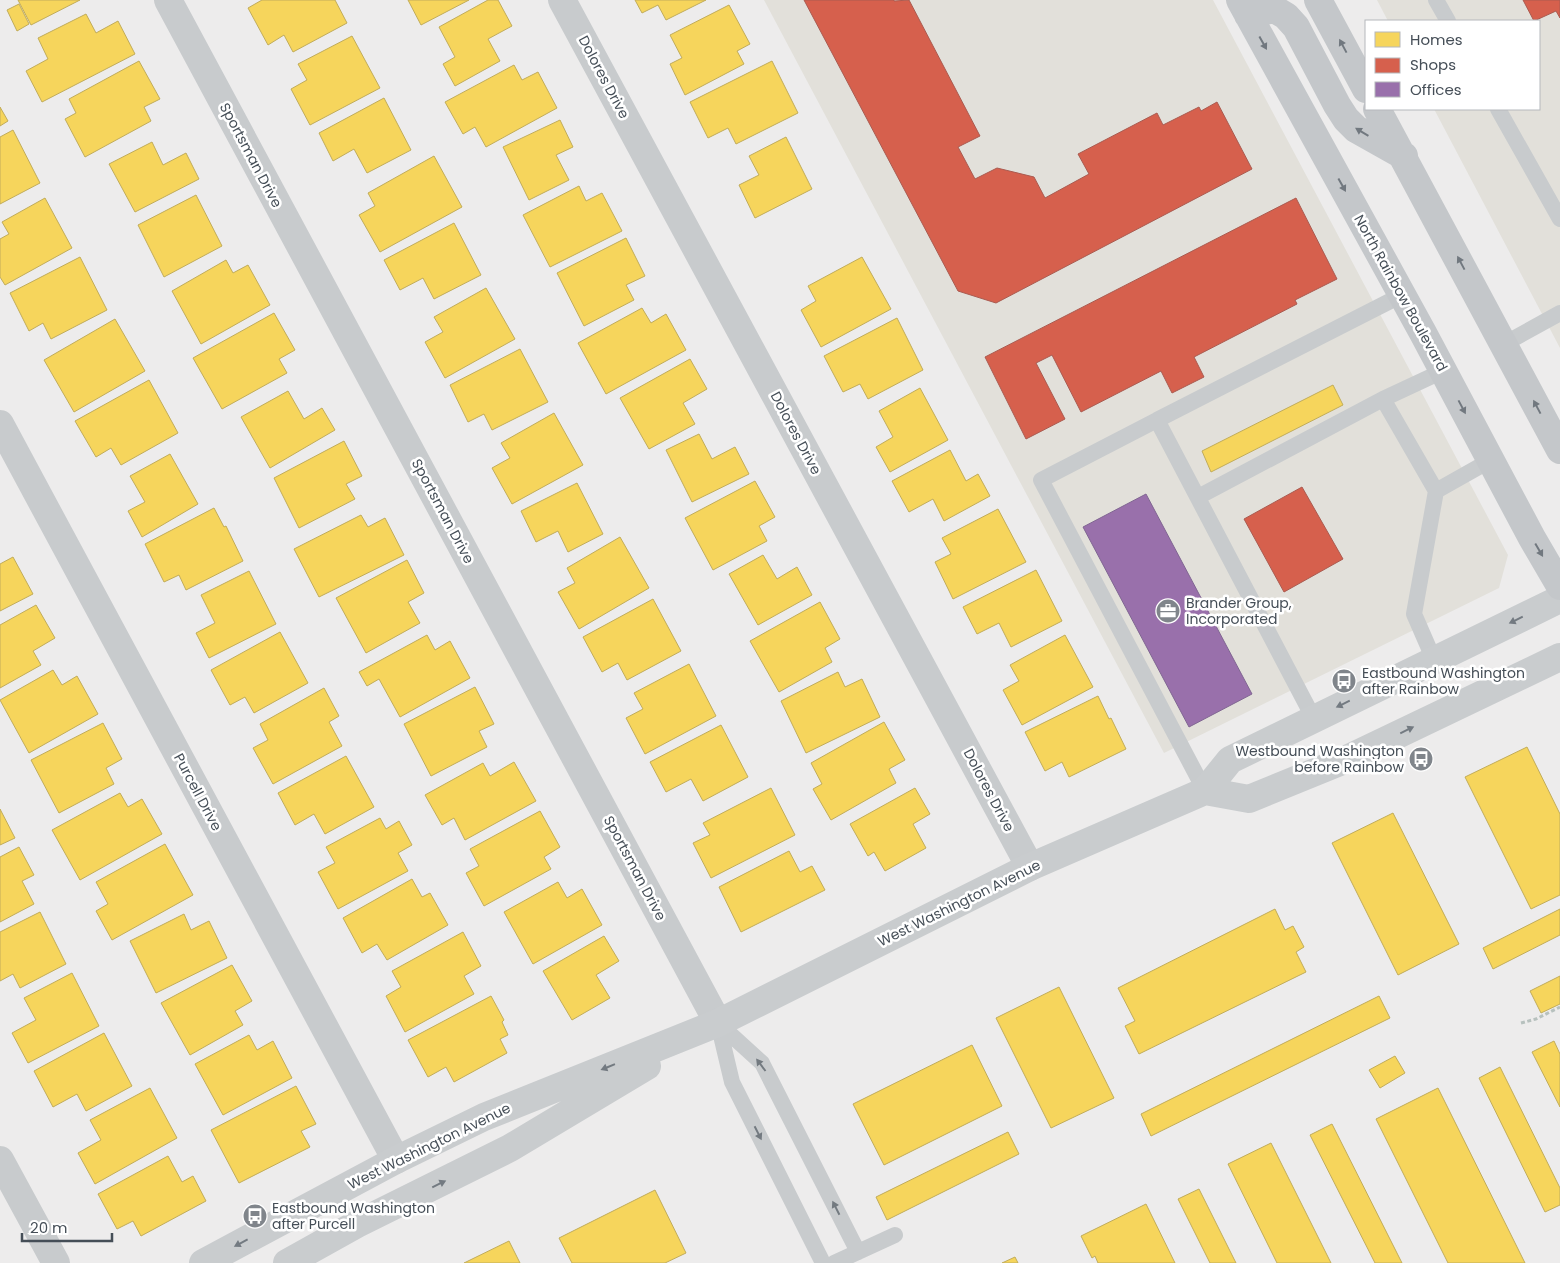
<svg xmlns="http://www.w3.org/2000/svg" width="1560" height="1263" font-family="Poppins,sans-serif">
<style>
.commercial{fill:#e2e0da}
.homes{fill:#f6d55c;stroke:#c1ac5a}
.shops{fill:#d6604d;stroke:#aa5b50}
.offices{fill:#9970ab;stroke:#806692}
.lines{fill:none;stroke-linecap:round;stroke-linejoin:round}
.path{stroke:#b7c1be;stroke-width:3;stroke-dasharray:4 2.5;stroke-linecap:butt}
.lane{stroke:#c8cbcd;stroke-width:16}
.street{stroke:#c8cbcd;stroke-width:28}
.secondary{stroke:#c9ccce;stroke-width:28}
.primary{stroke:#c4c7ca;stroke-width:28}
.oneway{fill:#71787f}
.oneway2{fill:#737a81}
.oneway3{fill:#737a80}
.labels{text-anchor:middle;stroke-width:5;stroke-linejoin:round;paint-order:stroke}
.street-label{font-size:14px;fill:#454e57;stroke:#fff}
.poi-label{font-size:14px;fill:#454e57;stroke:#fff;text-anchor:start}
</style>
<rect width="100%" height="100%" fill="#edecec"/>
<path class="commercial" d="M764 0H1213L1508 555 1499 588 1164 753Z
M1377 0H1560V348L1434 109H1539V21H1388Z"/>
<path class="homes" d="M18 0H80L31 25Z
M262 0H335L347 23 293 52 284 35 268 45 248 8Z
M408 0H469L421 25Z
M488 0H498L512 26 488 39 500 61 455 86 443 64 455 57 439 27Z
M635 0H706L666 20 658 5 642 13Z
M19 4 29 24 17 31 7 10Z
M729 5 750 44 737 51 744 64 685 95 670 64 682 58 670 35Z
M86 14 96 33 118 21 135 54 42 102 26 71 48 59 38 38Z
M352 36 380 88 310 125 291 89 307 80 298 64Z
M139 61 160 99 144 107 151 121 85 157 65 119 76 113 69 99Z
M772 61 798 113 736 144 728 128 708 138 690 102Z
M514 65 522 80 538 72 557 108 486 147 475 127 463 134 445 102Z
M384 98 411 150 367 173 354 149 333 161 319 133Z
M0 107 8 121 0 126Z
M560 120 573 147 556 155 569 180 529 200 503 147Z
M13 130 40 183 0 204V137Z
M786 137 812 189 755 218 739 185 759 175 749 156Z
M152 142 163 165 186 153 199 179 135 212 109 164Z
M434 156 462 207 380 252 359 215 375 206 368 193Z
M579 186 586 201 602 193 622 231 550 267 523 215Z
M196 195 222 246 164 277 138 225Z
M45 198 72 248 5 285 0 277V239L9 234 2 222Z
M454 223 481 275 434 299 423 278 400 290 384 260Z
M626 238 645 276 626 285 634 300 584 326 557 273Z
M80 257 107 310 51 339 43 323 29 331 10 293Z
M862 257 891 309 821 347 801 310 816 301 808 286Z
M226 260 233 273 248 265 270 305 201 344 172 291Z
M486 288 515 339 445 378 425 342 443 332 434 317Z
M642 308 651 323 666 314 686 350 606 394 578 343Z
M274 313 295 350 279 359 287 373 222 409 193 358Z
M897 318 923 370 868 399 860 384 843 392 824 356Z
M115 319 145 371 74 412 44 360Z
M520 349 548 402 492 430 484 414 468 422 450 385Z
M690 359 707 389 683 403 695 424 649 449 620 398Z
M149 380 178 433 121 465 111 448 96 457 75 421Z
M1333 385 1343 405 1211 472 1202 451Z
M920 388 948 440 890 472 876 447 893 437 879 411Z
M288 391 304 419 322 408 335 430 270 468 241 417Z
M554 413 583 465 512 504 492 468 510 458 501 443Z
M699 434 712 459 735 447 749 474 692 502 666 450Z
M344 441 362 476 346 484 355 499 299 528 274 478Z
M950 450 966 481 978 474 990 496 944 521 933 499 909 512 892 481Z
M170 454 198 504 142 537 128 511 145 502 130 476Z
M755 481 775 517 759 526 767 541 713 570 685 518Z
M577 483 603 534 568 552 558 531 536 542 521 511Z
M214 508 224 527 226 526 243 561 186 590 179 575 164 582 145 544Z
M998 509 1026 562 953 599 935 562 951 554 942 538Z
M361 515 368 527 385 518 404 555 319 597 294 549Z
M620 537 649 588 579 629 558 592 575 583 567 568Z
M763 555 777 579 797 567 812 595 758 625 729 574Z
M13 557 33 594 0 611V564Z
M407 560 424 593 408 602 420 623 366 653 336 598Z
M1036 570 1062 621 1011 647 999 623 977 634 963 607Z
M249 571 276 624 209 658 196 633 215 623 201 595Z
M653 599 681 651 627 680 618 663 602 672 583 637Z
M820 602 840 639 825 648 832 662 779 692 750 641Z
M36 605 55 638 33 651 41 665 0 688V625Z
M280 632 308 683 254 713 245 697 230 705 211 670Z
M427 635 435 650 450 641 470 678 400 717 379 679 367 686 359 672Z
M1065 635 1093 687 1022 725 1003 690 1019 681 1010 665Z
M689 664 716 716 645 754 626 718 643 709 634 693Z
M53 670 62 685 77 676 98 714 29 753 0 700Z
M838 672 845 687 862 679 880 717 806 753 781 701Z
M475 687 494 724 479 731 487 747 431 776 404 724Z
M324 688 339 716 329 722 342 746 273 784 253 748 268 740 260 724Z
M1098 696 1109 719 1111 718 1126 749 1069 777 1062 762 1045 771 1025 732Z
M884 722 905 760 889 769 896 783 831 820 813 789 822 784 811 763Z
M103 723 122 759 106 768 114 784 59 813 31 760Z
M721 725 748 777 703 801 691 779 666 792 650 762Z
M1527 747 1560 814V895L1531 909 1465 777Z
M346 756 374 807 325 834 314 814 295 825 278 793Z
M514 762 536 801 465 840 454 818 442 825 425 795 483 763 490 776Z
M771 788 795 835 711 878 693 843 710 835 703 823Z
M915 788 930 814 913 824 926 848 885 871 874 852 868 856 850 824Z
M120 793 128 807 142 799 162 834 80 880 52 830Z
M0 809 15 838 0 845Z
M540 811 560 847 544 857 551 869 484 906 466 873 479 866 470 849Z
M1393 813 1459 944 1398 975 1332 843Z
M380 818 386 829 399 821 412 845 398 853 408 871 338 909 318 872 335 863 326 847Z
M165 844 193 895 112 940 96 911 108 904 96 882Z
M19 847 34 875 22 881 34 904 0 922V857Z
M789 851 800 872 812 866 825 890 741 932 719 887Z
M412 879 422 897 430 893 448 925 387 960 377 944 362 953 343 918Z
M558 882 567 898 582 889 602 925 533 964 504 912Z
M1275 909 1285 930 1293 926 1304 947 1296 952 1306 972 1139 1054 1125 1026 1135 1021 1118 988Z
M1560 909V935L1493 969 1483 948Z
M40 912 66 964 20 988 13 974 0 981V932Z
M184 914 191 930 209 921 227 958 156 993 130 941Z
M463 932 481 966 464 976 474 994 405 1032 386 996 401 987 392 971Z
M604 936 619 961 596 975 610 998 572 1020 543 971Z
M232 965 252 1001 235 1011 243 1025 190 1055 161 1003Z
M72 973 99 1026 28 1063 12 1033 36 1020 24 998Z
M1560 976V1004L1541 1013 1530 991Z
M1059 987 1114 1098 1051 1128 996 1018Z
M491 996 504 1020 502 1022 508 1035 500 1039 507 1053 454 1082 446 1067 428 1077 408 1040Z
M1379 996 1390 1018 1151 1136 1141 1114Z
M104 1033 132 1086 86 1111 77 1094 53 1107 34 1071Z
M249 1035 257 1050 273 1041 292 1078 223 1115 195 1064Z
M1554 1041 1560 1054V1107L1532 1052Z
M972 1045 1002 1106 884 1165 853 1104Z
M1395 1056 1405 1073 1380 1088 1369 1070Z
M1500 1067 1560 1188V1205L1545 1212 1479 1078Z
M296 1086 316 1124 301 1131 310 1147 239 1183 211 1130Z
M150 1088 177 1138 95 1184 78 1153 101 1140 90 1120Z
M1438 1088 1525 1263H1448L1376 1119Z
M1332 1124 1402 1263H1375L1310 1135Z
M1008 1132 1019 1154 887 1220 876 1197Z
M1271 1143 1331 1263H1277L1228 1164Z
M168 1156 182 1182 193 1176 206 1201 141 1236 133 1221 117 1229 98 1194Z
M1199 1189 1236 1263H1210L1178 1199Z
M655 1190 686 1253 665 1263H572L559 1238Z
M1146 1204 1175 1263H1098L1095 1256 1092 1258 1081 1236Z
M509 1241 520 1263H464Z
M1015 1257 1018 1263H1002Z"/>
<path class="shops" d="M804 0H894V1L909 0 980 136 958 147 975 179 997 168 1034 177 1045 198 1089 174 1078 154 1157 113 1163 125 1199 107 1201 111 1217 102 1252 169 996 303 958 291Z
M1523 0H1560V18L1556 11 1534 21Z
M1296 198 1337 279 1295 300 1297 304 1194 357 1204 377 1172 393 1161 371 1081 412 1052 355 1036 363 1065 419 1026 439 985 357Z
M1302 487 1343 559 1284 592 1244 519Z"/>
<path class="offices" d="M1146 494 1252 694 1189 727 1083 527Z"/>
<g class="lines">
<path class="path" d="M1521 1023 1536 1019 1560 1007"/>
<path class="lane" d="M1436 0 1448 21
M1498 109 1560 219
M1504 344 1560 313
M1383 399 1443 371
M1157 420 1402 295
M1436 491 1491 460
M1198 497 1383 399 1436 491 1414 614 1434 660
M1205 791 1041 480 1157 420 1314 719
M718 1023 762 1063 858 1252
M718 1023 732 1082 823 1263
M834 1263 895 1235"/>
<path class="street" d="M168 0 718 1023
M562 0 1030 867
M0 424 396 1160
M0 1160 56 1263"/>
<path class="secondary" d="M1205 791 1249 799 1347 759 1560 657
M203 1263 396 1160 484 1117 718 1023 1030 867 1205 791 1230 760 1560 599
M287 1263 357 1224 510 1148 647 1066"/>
<path class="primary" d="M1240 0 1423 333 1532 538 1560 586
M1318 0 1366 89
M1248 15 1274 9 1286 16 1296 27 1337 105 1346 119 1356 129 1404 156
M1377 109 1560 450"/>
</g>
<defs><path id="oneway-solid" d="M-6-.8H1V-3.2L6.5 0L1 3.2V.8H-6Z" transform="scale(1.25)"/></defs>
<g class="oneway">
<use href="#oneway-solid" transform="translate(1263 43) rotate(61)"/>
<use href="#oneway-solid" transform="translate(1343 46) rotate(-118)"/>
<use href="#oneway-solid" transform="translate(1362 132) rotate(-149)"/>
<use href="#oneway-solid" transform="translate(1342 185) rotate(61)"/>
<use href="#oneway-solid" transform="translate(1461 263) rotate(-118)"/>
<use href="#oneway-solid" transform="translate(1462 407) rotate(62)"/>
<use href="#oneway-solid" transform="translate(1537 407) rotate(-118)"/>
<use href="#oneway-solid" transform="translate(1539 550) rotate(60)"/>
</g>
<g class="oneway2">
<use href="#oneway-solid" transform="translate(1516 620) rotate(154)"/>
<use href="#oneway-solid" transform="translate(1343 704) rotate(154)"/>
<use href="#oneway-solid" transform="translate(1407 730) rotate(-26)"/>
<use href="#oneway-solid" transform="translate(608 1067) rotate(158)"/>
<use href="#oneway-solid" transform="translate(439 1184) rotate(-26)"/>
<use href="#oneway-solid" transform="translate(241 1243) rotate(152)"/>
</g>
<g class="oneway3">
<use href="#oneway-solid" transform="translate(761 1065) rotate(-127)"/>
<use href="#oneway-solid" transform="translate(758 1133) rotate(63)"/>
<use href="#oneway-solid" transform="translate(836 1208) rotate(-117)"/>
</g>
<defs>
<symbol id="office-disc" viewBox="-11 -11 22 22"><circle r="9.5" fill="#80858b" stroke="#fff"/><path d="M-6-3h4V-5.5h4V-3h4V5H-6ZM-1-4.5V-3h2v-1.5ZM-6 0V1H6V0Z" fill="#fff"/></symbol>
<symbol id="bus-disc" viewBox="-11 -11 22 22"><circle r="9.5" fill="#80858b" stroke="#fff"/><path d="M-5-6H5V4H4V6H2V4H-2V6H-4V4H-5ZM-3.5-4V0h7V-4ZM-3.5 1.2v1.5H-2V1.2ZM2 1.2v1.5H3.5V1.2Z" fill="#fff"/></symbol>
</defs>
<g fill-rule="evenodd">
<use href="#office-disc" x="1154" y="597" width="28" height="28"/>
<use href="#bus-disc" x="1330" y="667" width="28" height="28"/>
<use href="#bus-disc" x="1407" y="745" width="28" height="28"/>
<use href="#bus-disc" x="241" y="1202" width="28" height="28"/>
</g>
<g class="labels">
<g class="street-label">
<text transform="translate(604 77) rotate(62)" y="5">Dolores Drive</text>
<text transform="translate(251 155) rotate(62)" y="5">Sportsman Drive</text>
<text transform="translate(1401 293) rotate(61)" y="5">North Rainbow Boulevard</text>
<text transform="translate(796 433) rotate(62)" y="5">Dolores Drive</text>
<text transform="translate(443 511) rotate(62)" y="5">Sportsman Drive</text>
<text transform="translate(989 790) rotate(62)" y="5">Dolores Drive</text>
<text transform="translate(198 792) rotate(62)" y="5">Purcell Drive</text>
<text transform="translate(635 868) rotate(62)" y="5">Sportsman Drive</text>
<text transform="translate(959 903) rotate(-26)" y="5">West Washington Avenue</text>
<text transform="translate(429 1146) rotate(-26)" y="5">West Washington Avenue</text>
</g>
<g class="poi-label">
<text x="1186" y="608">Brander Group,<tspan x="1186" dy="16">Incorporated</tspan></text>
<text x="1362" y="678">Eastbound Washington<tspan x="1362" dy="16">after Rainbow</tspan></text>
<text x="1404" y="756" text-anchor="end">Westbound Washington<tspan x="1404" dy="16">before Rainbow</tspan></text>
<text x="272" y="1213">Eastbound Washington<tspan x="272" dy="16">after Purcell</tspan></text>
</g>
</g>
<rect x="1365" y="20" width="175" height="90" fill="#ffffff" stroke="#b5b8bc"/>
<rect x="1375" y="32" width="25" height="15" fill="#f6d55c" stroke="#b5b8bc"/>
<text x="1410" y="45" font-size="15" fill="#454e57">Homes</text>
<rect x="1375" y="58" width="25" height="15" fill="#d6604d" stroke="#b5b8bc"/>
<text x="1410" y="70" font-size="15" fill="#454e57">Shops</text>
<rect x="1375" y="82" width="25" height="15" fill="#9970ab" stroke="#b5b8bc"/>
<text x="1410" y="95" font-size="15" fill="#454e57">Offices</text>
<path d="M22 1233v8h90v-8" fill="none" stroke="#454e57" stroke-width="2.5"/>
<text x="30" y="1233" font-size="15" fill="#454e57" stroke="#ffffff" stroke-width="4" paint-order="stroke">20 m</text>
</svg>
